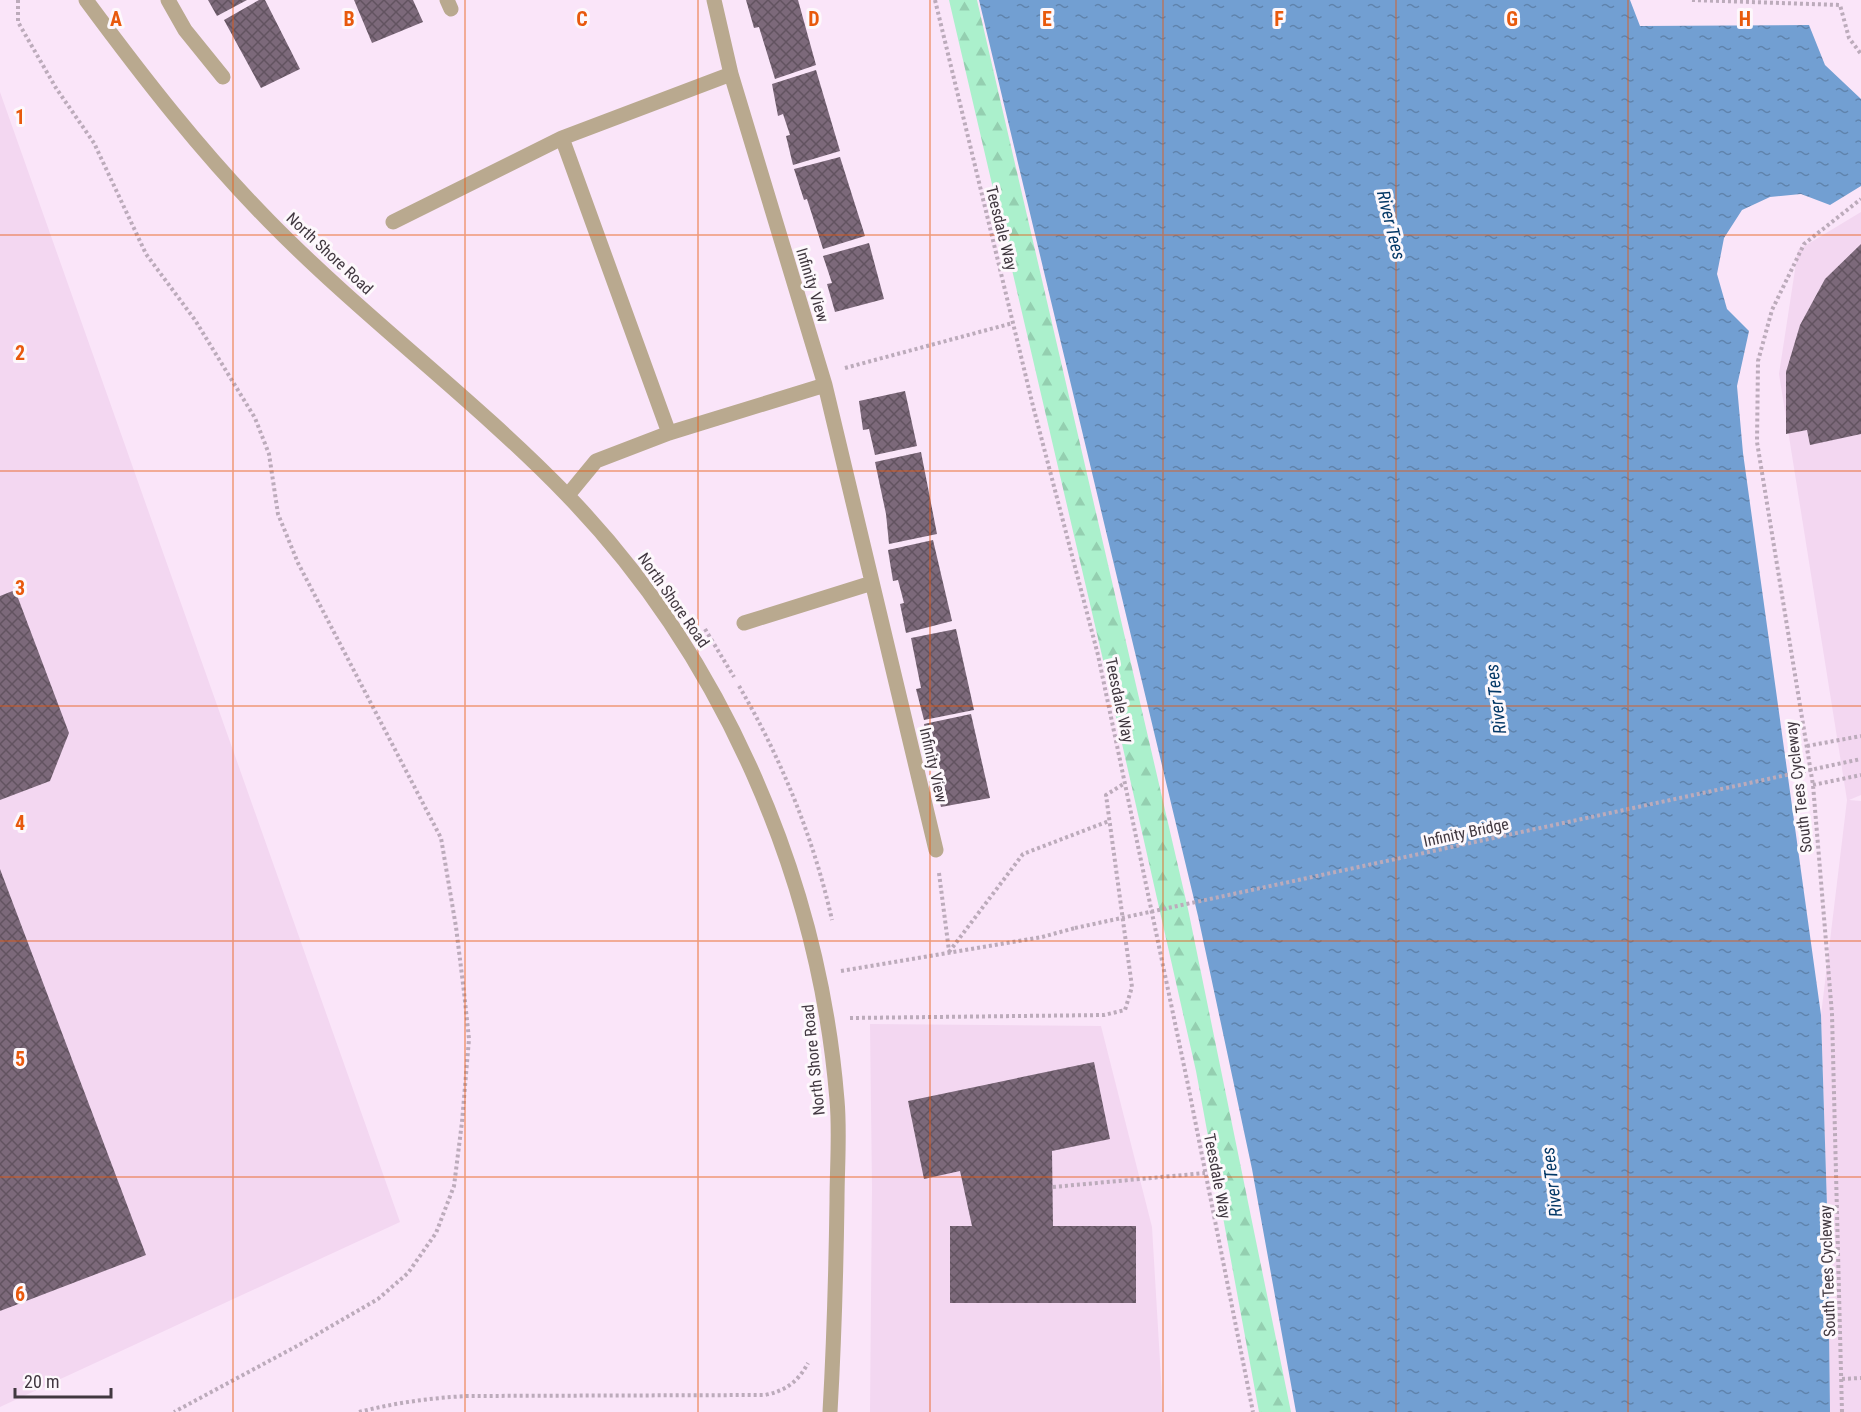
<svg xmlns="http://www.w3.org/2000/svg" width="1861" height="1412" font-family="'Roboto Condensed',sans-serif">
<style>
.built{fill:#f3d7f1}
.forest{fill:url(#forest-firs)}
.water{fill:url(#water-ripples)}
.building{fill:url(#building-cross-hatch)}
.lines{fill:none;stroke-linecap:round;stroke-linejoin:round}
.path{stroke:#bcabbb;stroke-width:4;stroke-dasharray:3 3;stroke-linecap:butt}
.service{stroke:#b9a98f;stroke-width:15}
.minor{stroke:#b9a98f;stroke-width:15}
.path-bridge{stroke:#bcabbb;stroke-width:4;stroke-dasharray:3 3;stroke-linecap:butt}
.grid{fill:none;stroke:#e8590c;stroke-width:1.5;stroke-opacity:0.55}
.labels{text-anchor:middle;stroke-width:6;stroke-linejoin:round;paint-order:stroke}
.street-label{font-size:16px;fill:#413840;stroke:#fdf8fc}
.water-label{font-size:18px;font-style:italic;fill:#033766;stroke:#fdf8fc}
.grid-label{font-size:20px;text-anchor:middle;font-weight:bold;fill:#e8590c;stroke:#fdf8fc;stroke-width:6;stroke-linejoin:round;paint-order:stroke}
</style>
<defs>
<pattern id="forest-firs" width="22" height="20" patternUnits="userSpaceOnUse" patternTransform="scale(1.5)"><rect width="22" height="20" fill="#abf0cc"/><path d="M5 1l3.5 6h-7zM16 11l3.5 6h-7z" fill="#94cfb0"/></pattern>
<pattern id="water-ripples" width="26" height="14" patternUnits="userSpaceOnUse" patternTransform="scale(1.5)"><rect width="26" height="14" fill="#729fd2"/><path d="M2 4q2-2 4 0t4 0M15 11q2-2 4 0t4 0" fill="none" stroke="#5f83ac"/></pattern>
<pattern id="building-cross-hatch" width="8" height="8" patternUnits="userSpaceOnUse" patternTransform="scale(1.5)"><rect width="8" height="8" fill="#7c697a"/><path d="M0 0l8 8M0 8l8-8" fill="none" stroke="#625360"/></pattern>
</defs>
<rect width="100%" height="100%" fill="#fae5f9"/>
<path class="built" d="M0 92 400 1222 0 1407Z
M1861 212V795L1849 800 1861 801V1412H1830L1828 1238 1821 1015 1847 800 1779 374 1798 250Z
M870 1024 1101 1026 1152 1227 1163 1412H870L872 1188Z"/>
<path class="forest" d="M949 0H977L1188 909 1291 1412H1259L1196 1071 1104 664Z"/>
<path class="water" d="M979 0H1630L1640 26 1809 25 1825 65 1861 99V186L1830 205 1801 194 1770 197 1742 210 1724 238 1717 274 1727 309 1749 331 1737 386 1743 453 1821 1015 1828 1238 1830 1412H1296L1252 1169 1198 916Z"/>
<path class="building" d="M208 0H247L217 16Z
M259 0H265L300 69 261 88 224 20Z
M354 0H413L423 22 372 43Z
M746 0H798L816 65 775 79 759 27 754 28Z
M816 70 840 151 793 165 786 136 790 135 783 114 778 116 772 84Z
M840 157 865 236 823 249 807 199 804 200 794 169Z
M869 243 884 299 835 312 827 284 832 283 823 256Z
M1861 244V434L1810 445 1807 430 1786 434V372L1800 325 1825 279Z
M905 391 917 446 875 455 869 429 863 430 859 401Z
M921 452 937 534 889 544 886 514 875 462Z
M933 540 952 621 906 633 900 604 904 603 898 580 893 581 888 550Z
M15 590 69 733 50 781 0 800V596Z
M956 629 974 710 924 720 916 689 921 688 911 638Z
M971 714 990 798 941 807 934 779 939 777 934 753 930 754 924 724Z
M0 869 146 1255 0 1311Z
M1094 1062 1110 1139 1052 1151 1053 1226H1136V1303H950V1226H972L960 1171 924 1179 908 1101Z"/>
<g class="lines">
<path class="path" d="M18 0V22L56 88 94 143 146 254 195 320 255 418 269 454 278 514 298 563 441 838 456 927 464 992 469 1039 462 1122 454 1186 436 1233 408 1273 378 1299 297 1346 174 1412
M935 0 1033 406 1098 655 1188 1085 1253 1412
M1692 0 1840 5 1849 38 1861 54
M845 368 1013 323
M705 629 734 677
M739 686C781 758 814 839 832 920
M1807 746 1861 736
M1813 785 1861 775
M939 873 949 951
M949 952 1023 854 1109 821
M841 971 1042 937 1075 928
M850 1018 1104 1015 1125 1010 1132 987 1106 795 1125 783
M1053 1187 1205 1173
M1842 1379 1861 1378
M359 1412C394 1403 430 1398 467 1396L765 1395C785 1391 798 1382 808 1363
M1842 1412 1832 1014 1813 785 1757 442 1758 361 1772 310 1804 244 1861 199"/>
<path class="service" d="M168 0 185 30 223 77"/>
<path class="minor" d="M86 0C143 77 201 152 269 221 363 317 473 398 567 495 722 655 819 878 837 1100 840 1133 837 1168 837 1201 836 1272 834 1342 830 1412
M447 0 451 9
M714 0 731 74 825 385 936 850
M562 138 669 433
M393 222 562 138 731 74
M568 495 596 461 669 433 825 385
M744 623 872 583"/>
<path class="path-bridge" d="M1075 928 1861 759"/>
</g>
<path class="grid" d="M233 0V1412M465 0V1412M698 0V1412M930 0V1412M1163 0V1412M1396 0V1412M1628 0V1412M0 235H1861M0 471H1861M0 706H1861M0 941H1861M0 1177H1861"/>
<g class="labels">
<g class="street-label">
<text transform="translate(1002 228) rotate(76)" y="6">Teesdale Way</text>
<text transform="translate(330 253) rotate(43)" y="6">North Shore Road</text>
<text transform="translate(813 285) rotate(73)" y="6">Infinity View</text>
<text transform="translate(674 600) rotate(55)" y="6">North Shore Road</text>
<text transform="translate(1120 700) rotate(78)" y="6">Teesdale Way</text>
<text transform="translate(934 765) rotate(77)" y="6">Infinity View</text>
<text transform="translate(1798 787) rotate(-97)" y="6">South Tees Cycleway</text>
<text transform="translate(1466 832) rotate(-12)" y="6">Infinity Bridge</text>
<text transform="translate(813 1060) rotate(-96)" y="6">North Shore Road</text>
<text transform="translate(1218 1176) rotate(79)" y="6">Teesdale Way</text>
<text transform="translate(1827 1271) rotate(-92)" y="6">South Tees Cycleway</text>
</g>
<g class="water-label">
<text transform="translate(1391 225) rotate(76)" y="6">River Tees</text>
<text transform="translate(1496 699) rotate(-97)" y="6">River Tees</text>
<text transform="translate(1552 1182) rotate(-97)" y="6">River Tees</text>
</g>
</g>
<g class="grid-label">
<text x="116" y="26">A</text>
<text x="349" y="26">B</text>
<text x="582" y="26">C</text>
<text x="814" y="26">D</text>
<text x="1047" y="26">E</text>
<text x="1279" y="26">F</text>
<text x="1512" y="26">G</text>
<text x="1745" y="26">H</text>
<text x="20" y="124">1</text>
<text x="20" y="360">2</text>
<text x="20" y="595">3</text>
<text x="20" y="830">4</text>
<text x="20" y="1066">5</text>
<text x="20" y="1301">6</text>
</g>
<path d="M15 1388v9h96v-9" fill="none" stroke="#413840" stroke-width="3"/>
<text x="24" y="1388" font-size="18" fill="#413840" stroke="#fdf8fc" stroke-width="4.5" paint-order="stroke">20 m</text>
</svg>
